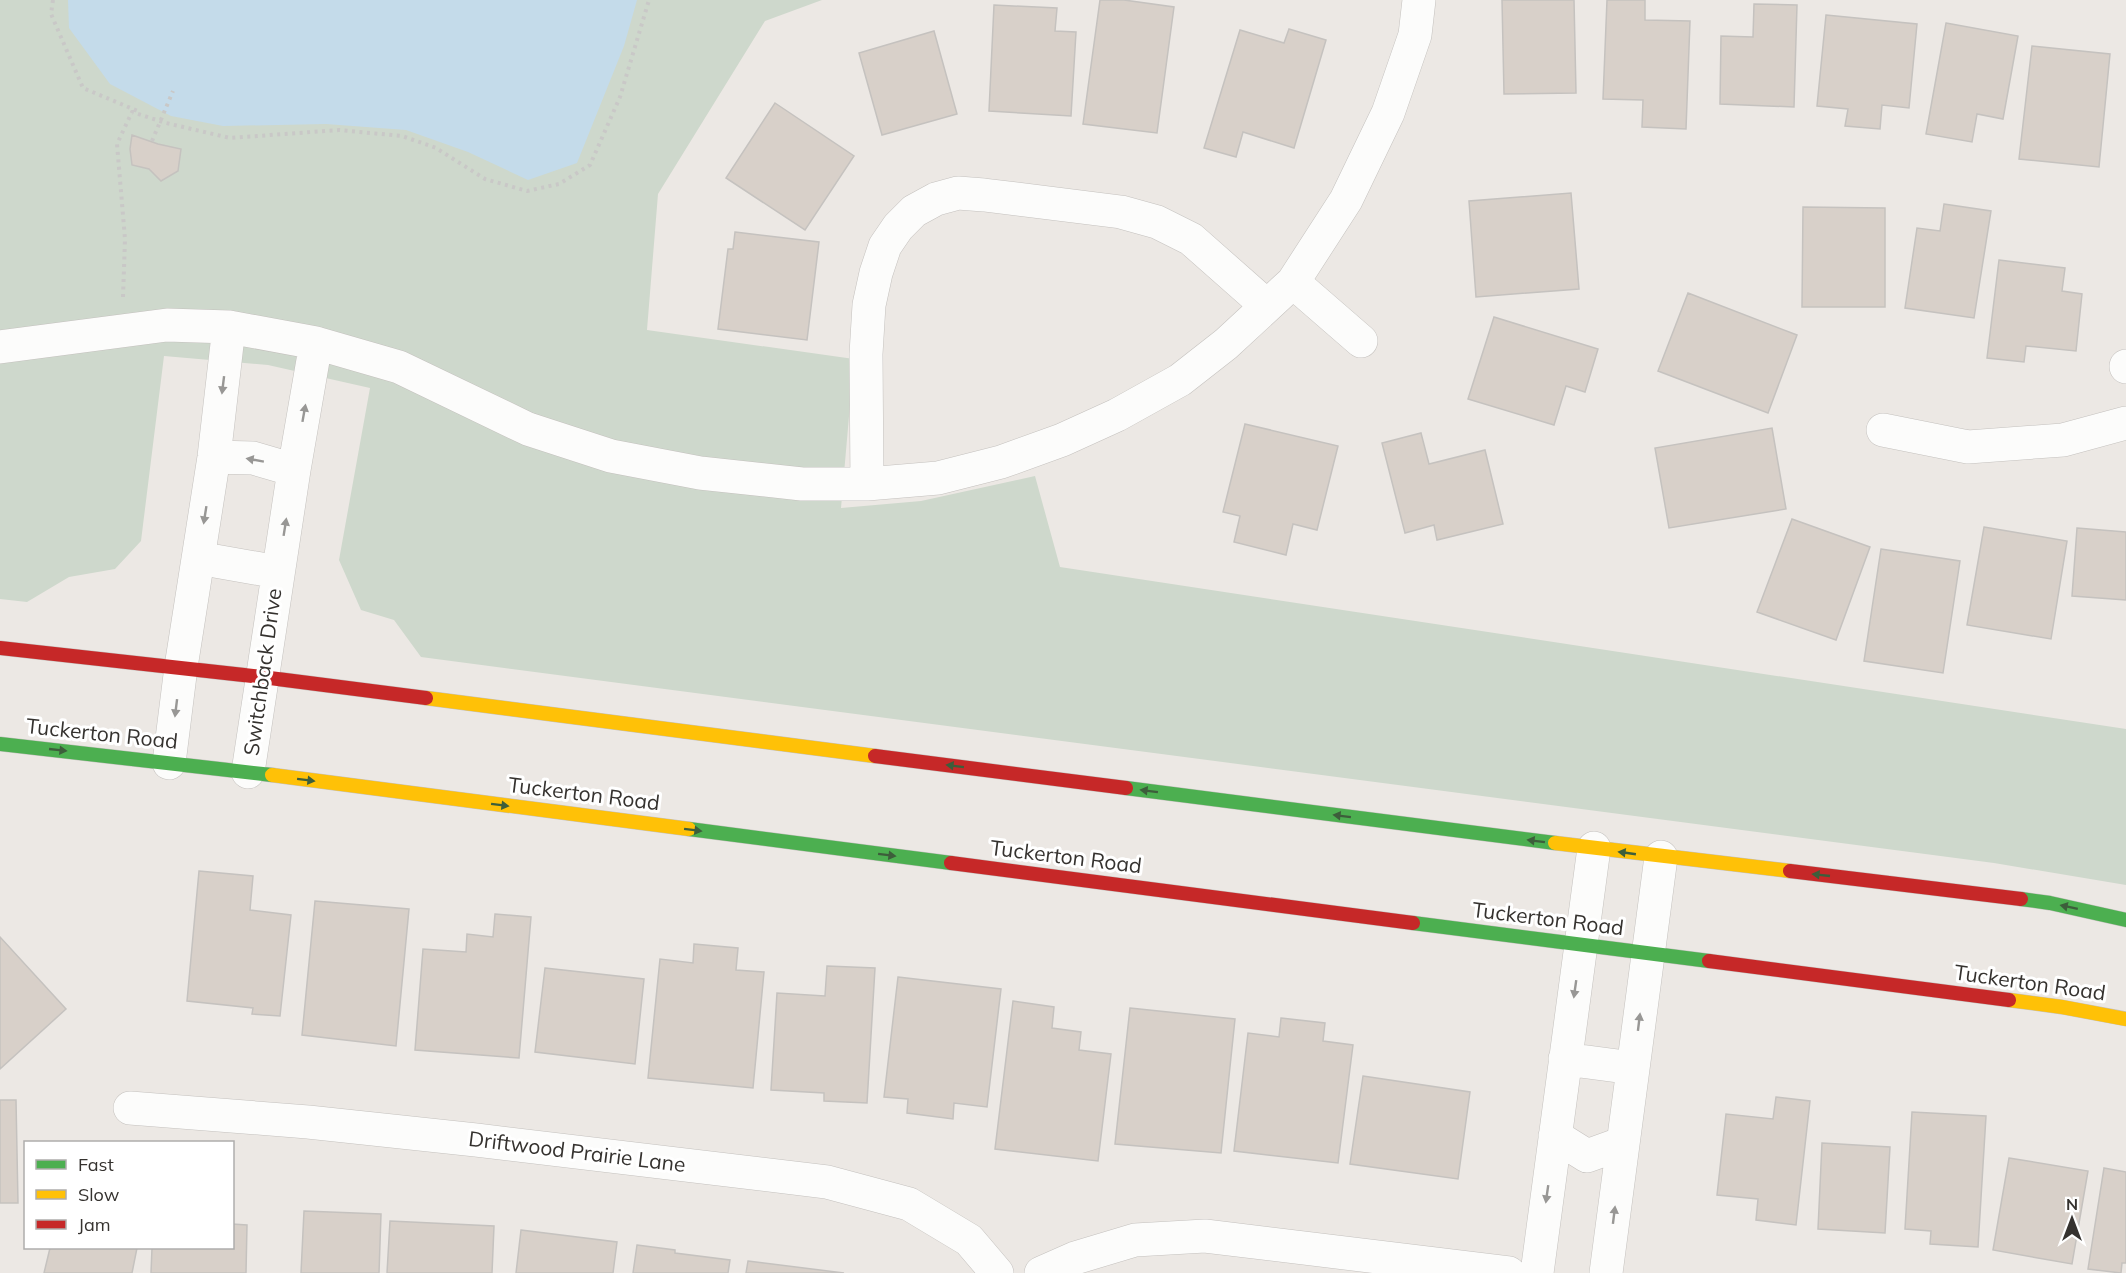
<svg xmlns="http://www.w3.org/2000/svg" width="2126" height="1273" font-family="Mulish,sans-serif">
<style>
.green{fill:#ced8cc}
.water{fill:#c4dbea}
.building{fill:#d8d0c9;stroke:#c5c2bf;stroke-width:1.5}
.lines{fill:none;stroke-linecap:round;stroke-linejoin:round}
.street-casing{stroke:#c4c1be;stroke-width:34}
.fast-casing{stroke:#c4c1be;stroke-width:15}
.slow-casing{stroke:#c4c1be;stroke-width:15}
.jam-casing{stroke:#c4c1be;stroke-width:15}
.path{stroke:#c9c8c7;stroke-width:4;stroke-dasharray:3 4.5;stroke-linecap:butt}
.street{stroke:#fcfcfb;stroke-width:33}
.fast{stroke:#4caf50;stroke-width:14}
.slow{stroke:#ffc107;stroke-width:14}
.jam{stroke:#c62828;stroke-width:14}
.oneway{fill:#989795}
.oneway2{fill:#3d5e3b}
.labels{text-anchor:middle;stroke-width:6;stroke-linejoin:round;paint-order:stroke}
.street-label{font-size:21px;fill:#35322f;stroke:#fff}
</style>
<rect width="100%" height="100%" fill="#ece8e4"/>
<path class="green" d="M0 0H822L765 21 658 194 647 330 854 359 841 508 921 501 1035 476 1060 567 2126 729V885L1994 863 421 657 394 620 361 610 339 560 370 388 268 365 164 356 141 541 115 569 69 577 27 602 0 599Z"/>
<path class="water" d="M68 0H637L624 46 577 163 528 180 468 152 406 130 326 124 223 126 171 116 110 84 69 28Z"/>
<path class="building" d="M1100 0H1124L1174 7 1157 133 1083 124Z
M1502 0H1574L1576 93 1504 94Z
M1607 0H1645V20L1690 21 1686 129 1642 127 1643 100 1603 99Z
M1754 4 1797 5 1794 107 1720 104 1721 36 1753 37Z
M994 5 1057 8 1055 31 1076 32 1071 116 989 111Z
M1826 15 1917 24 1909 108 1882 105 1880 129 1845 126 1848 109 1817 106Z
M1946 23 2018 36 2003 119 1977 114 1972 142 1926 134Z
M1289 29 1326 40 1294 148 1243 132 1236 157 1204 148 1240 30 1284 43Z
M934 31 957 114 882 135 859 53Z
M2032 46 2110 54 2099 167 2019 159Z
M775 103 854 156 805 230 726 178Z
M132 135 158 144 181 149 178 171 161 181 149 169 132 165 130 149Z
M1571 193 1579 289 1476 297 1469 201Z
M1944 204 1991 211 1974 318 1905 308 1917 228 1940 231Z
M1803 207 1885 208V307H1802Z
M735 232 819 242 807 340 718 329 728 249H733Z
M1999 260 2065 268 2062 291 2082 294 2076 351 2026 346 2024 362 1987 358Z
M1688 293 1797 335 1768 413 1658 371Z
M1494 317 1598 349 1585 392 1566 386 1554 425 1468 399Z
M1245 424 1338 446 1317 530 1293 524 1286 555 1234 542 1240 516 1223 512Z
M1772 428 1786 509 1669 528 1655 448Z
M1421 433 1429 464 1485 450 1503 524 1437 540 1434 525 1405 533 1382 443Z
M1792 519 1870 547 1836 640 1757 612Z
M1984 527 2067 541 2051 639 1967 625Z
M2077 528 2126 532V600L2072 596Z
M1881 549 1960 561 1943 673 1864 661Z
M199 871 253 876 250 910 291 915 280 1016 252 1014 253 1008 187 1001Z
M315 901 409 909 396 1046 302 1035Z
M495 914 531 917 519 1058 415 1050 423 949 466 952 467 934 493 937Z
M0 937 66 1009 0 1069Z
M694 944 738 948 736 970 764 972 753 1088 648 1078 660 959 693 963Z
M827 966 875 968 867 1103 824 1101V1093L771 1090 777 993 825 996Z
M545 968 644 979 635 1064 535 1052Z
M898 977 1001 989 987 1107 954 1103 953 1119 907 1113 908 1099 884 1097Z
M1013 1001 1054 1007 1052 1028 1081 1032 1079 1050 1111 1054 1098 1161 995 1149Z
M1130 1008 1235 1019 1221 1153 1115 1144Z
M1281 1018 1325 1023 1323 1041 1353 1045 1338 1163 1234 1151 1248 1033 1279 1037Z
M1363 1076 1470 1092 1458 1179 1350 1164Z
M1776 1097 1810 1101 1796 1225 1756 1220 1758 1199 1717 1195 1726 1114 1773 1119Z
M0 1100H16L18 1203H0Z
M1912 1112 1986 1116 1978 1247 1930 1244 1931 1231 1905 1229Z
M1822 1143 1890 1147 1885 1233 1818 1229Z
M2009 1158 2088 1171 2072 1264 1993 1250Z
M2104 1168 2126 1172V1263H2122L2121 1273 2088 1269Z
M304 1211 381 1214 379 1273H301Z
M390 1221 494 1226 492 1273H387Z
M232 1224 247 1225 246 1273H151L152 1248H232Z
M521 1230 617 1242 613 1273H516Z
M637 1245 675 1250V1253L730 1260 728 1273H633Z
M50 1248H137L132 1273H44Z
M748 1261 844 1273H746Z"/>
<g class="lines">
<defs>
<path id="street" d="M1293 282 1361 341
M0 347 167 325 229 327 316 343 399 367 528 429 611 456 700 473 802 484H867L938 478 1001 462 1062 440 1117 415 1180 380 1226 344 1293 282 1346 200 1388 113 1415 35 1419 0
M2126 366V367
M1883 430 1968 447 2063 440 2126 423
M214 457 253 458 294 470
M867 484 866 354 869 305 876 273 885 246 898 227 914 211 936 199 958 193 984 195 1121 212 1157 222 1191 239 1267 306
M198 558 278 572
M169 763 181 667 214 457 229 327
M248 772 294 470 316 343
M1565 1059 1633 1068
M130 1108 308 1122 476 1140 827 1182 909 1204 969 1240 997 1273
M1555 1136 1587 1156 1623 1143
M1041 1273 1075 1258 1135 1240 1205 1236 1509 1273
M1537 1273 1594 848
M1606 1273 1661 857"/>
<path id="fast" d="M0 744 272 775
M1126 788 1555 843
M689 829 951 863
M2021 899 2050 903 2126 920
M1413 923 1709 961"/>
<path id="slow" d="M426 698 875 756
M272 775 689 829
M1555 843 1790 871
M2009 1000 2062 1007 2126 1019"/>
<path id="jam" d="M0 648 262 677 426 698
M875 756 1126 788
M951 863 1413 923
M1790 871 2021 899
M1709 961 2009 1000"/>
</defs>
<use href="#street" class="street-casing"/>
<use href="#fast" class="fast-casing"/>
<use href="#slow" class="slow-casing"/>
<use href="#jam" class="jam-casing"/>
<path class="path" d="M53 0 51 14 83 88 140 112
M152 141 173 91
M123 297 125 239 117 144 132 112 166 123 230 138 339 130 402 136 436 148 485 179 527 191 559 184 590 165 620 97 649 0"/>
<use href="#street" class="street"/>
<use href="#fast" class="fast"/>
<use href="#slow" class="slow"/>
<use href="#jam" class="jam"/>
</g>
<defs><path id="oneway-solid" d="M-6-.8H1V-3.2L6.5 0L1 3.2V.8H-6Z" transform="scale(1.5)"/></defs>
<g class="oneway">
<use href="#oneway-solid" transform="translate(223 385) rotate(97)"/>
<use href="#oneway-solid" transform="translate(304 413) rotate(-80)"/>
<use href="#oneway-solid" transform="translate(255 460) rotate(-170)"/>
<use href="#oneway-solid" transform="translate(205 515) rotate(99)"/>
<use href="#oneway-solid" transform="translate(285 527) rotate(-81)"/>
<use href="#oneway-solid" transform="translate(176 708) rotate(97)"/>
<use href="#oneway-solid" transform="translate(1575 989) rotate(98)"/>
<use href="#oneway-solid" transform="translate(1639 1022) rotate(-83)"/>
<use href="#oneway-solid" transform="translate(1547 1194) rotate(98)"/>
<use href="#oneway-solid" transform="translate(1614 1215) rotate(-83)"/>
</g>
<g class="oneway2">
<use href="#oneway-solid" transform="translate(58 750) rotate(6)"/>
<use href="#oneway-solid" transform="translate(955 766) rotate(-173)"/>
<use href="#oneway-solid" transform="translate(306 780) rotate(7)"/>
<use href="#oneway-solid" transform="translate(1149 791) rotate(-173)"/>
<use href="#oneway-solid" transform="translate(500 805) rotate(7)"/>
<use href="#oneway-solid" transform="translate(1342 816) rotate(-173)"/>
<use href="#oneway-solid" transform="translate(693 830) rotate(7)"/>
<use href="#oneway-solid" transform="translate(1536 841) rotate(-173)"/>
<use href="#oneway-solid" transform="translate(1627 853) rotate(-172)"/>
<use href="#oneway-solid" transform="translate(887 855) rotate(7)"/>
<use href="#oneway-solid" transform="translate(1821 875) rotate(-174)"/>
<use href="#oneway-solid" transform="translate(2069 907) rotate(-168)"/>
</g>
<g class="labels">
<g class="street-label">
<text transform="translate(263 672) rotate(-82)" y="7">Switchback Drive</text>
<text transform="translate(102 734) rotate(6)" y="7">Tuckerton Road</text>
<text transform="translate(584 794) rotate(7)" y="7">Tuckerton Road</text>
<text transform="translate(1066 857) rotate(7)" y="7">Tuckerton Road</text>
<text transform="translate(1548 919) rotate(7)" y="7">Tuckerton Road</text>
<text transform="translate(2030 983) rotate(8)" y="7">Tuckerton Road</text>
<text transform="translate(577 1152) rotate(7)" y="7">Driftwood Prairie Lane</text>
</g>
</g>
<rect x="24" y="1141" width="210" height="108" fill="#ffffff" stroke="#aeadac" stroke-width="1.5"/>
<rect x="36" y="1160" width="30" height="9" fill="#4caf50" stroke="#aeadac" stroke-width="1.5"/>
<text x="78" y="1171" font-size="18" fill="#35322f">Fast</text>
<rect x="36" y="1190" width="30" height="9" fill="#ffc107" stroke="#aeadac" stroke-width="1.5"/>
<text x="78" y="1201" font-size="18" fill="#35322f">Slow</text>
<rect x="36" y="1220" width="30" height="9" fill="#c62828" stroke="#aeadac" stroke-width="1.5"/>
<text x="78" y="1231" font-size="18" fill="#35322f">Jam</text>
<g transform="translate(2072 1219)" stroke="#ffffff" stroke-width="4.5" paint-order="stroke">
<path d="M0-4.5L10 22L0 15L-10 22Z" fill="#35322f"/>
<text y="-9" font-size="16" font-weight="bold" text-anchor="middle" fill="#35322f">N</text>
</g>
</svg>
